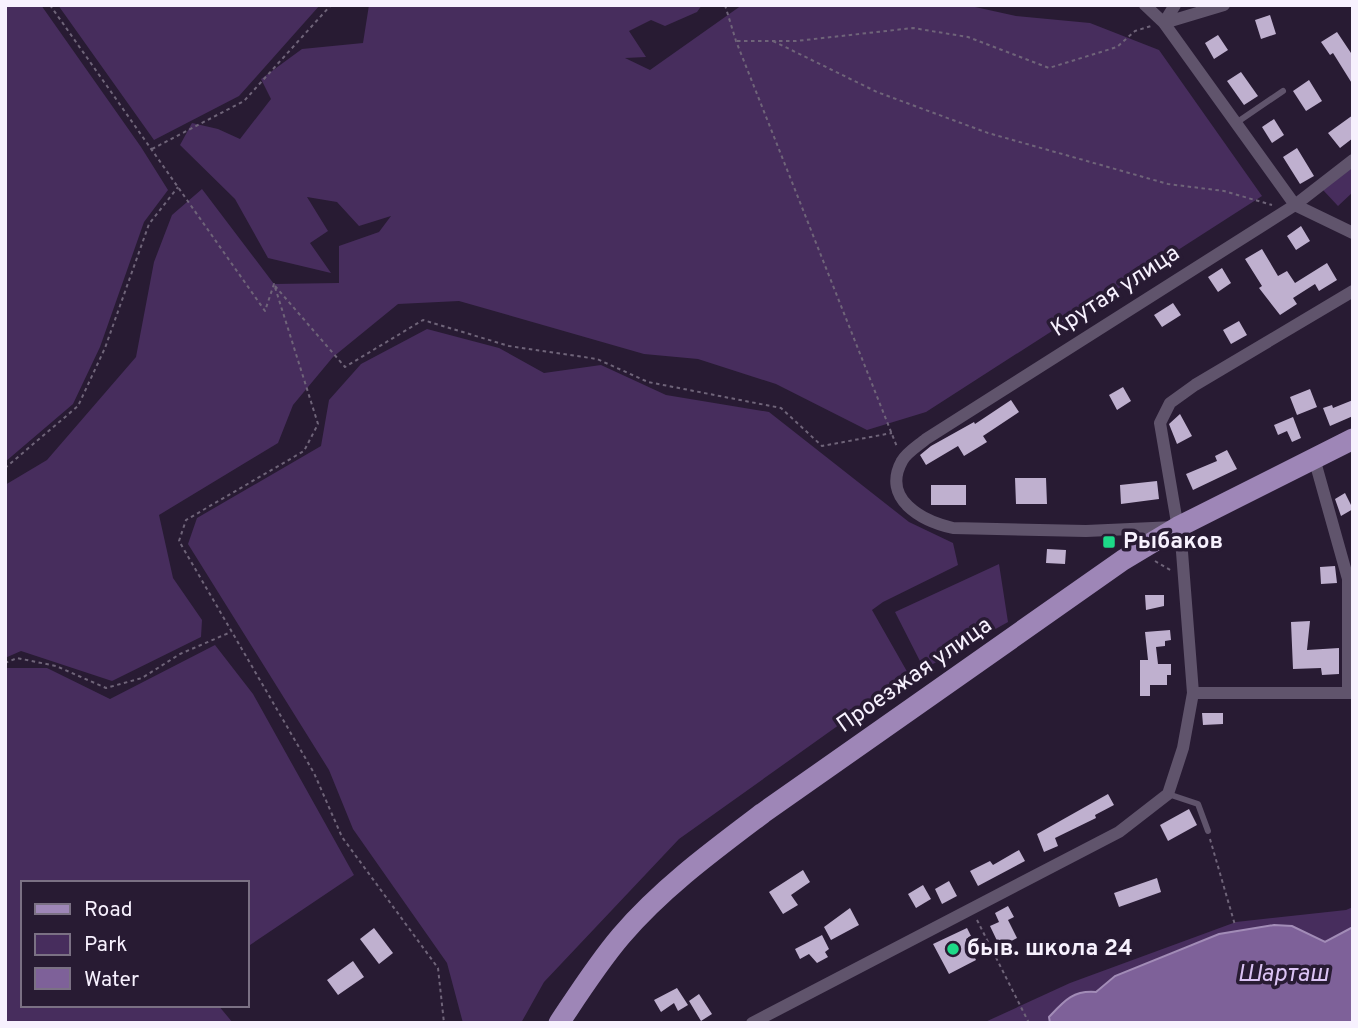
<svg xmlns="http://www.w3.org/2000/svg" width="1358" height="1028" viewBox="0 0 1358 1028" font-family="Overpass,sans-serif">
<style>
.green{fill:#472d5d}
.water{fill:#7e6199;stroke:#a28cb7;stroke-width:2}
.building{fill:#bfb0cf}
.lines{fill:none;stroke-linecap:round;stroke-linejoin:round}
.path{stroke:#6f6479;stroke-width:2;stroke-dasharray:3.5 3.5;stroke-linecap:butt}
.service{stroke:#60546c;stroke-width:6}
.minor{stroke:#60546c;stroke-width:12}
.primary{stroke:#9e86b7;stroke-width:21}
.poi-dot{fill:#1dd988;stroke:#281b33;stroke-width:2.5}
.labels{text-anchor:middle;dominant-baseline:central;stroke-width:7;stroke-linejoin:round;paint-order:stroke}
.street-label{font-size:23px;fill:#f7f1fe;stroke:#281b33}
.poi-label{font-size:23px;font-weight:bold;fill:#f7f1fe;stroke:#281b33;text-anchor:start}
.water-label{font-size:24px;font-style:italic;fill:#dbc3f4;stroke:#281b33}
</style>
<rect width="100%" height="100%" fill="#281b33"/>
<path class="green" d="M5 5H41L141 147 168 190 144 222 100 347 73 404 5 462Z
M58 5H320L239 96 154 140Z
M369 5H702L697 12 665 26 651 20 629 31 646 57 625 58 650 70 742 5H966L1016 16 1090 23 1159 50 1262 196 926 412 867 430 776 384 698 359 644 354 459 301 398 304 333 357 293 405 278 443 159 515 173 578 202 620 201 637 112 681 21 651 5 658V485L47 460 136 357 154 262 172 215 202 189 274 284 339 283V246L379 232 391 216 359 226 337 202 307 197 328 231 310 243 331 273 268 258 235 199 180 145 192 123 218 129 240 139 271 99 261 79 302 49 363 43Z
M1350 165 1353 168V192L1338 206 1323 190Z
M427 329 499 348 544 373 601 365 666 395 769 412 909 522 953 543 958 565 883 602 872 610 909 675 679 839 544 982 521 1023H463L447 963 353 829 329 770 188 544 197 518 321 446 329 400 361 364Z
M999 564 1008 622 924 669 895 612Z
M215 645 253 694 354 875 247 947V883H23V1005H218L233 1023H5V668H47L110 699Z
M1353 907V927L1325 942 1292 926 1274 925 1192 944 1115 976 1096 992C1073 990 1064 1001 1050 1017V1023H983L1070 983 1236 922 1346 910Z"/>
<path class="water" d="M1274 925 1292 926 1325 942 1353 927V1023H1050L1049 1017C1064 1001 1073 990 1096 992L1115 976 1219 934Z"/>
<path class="building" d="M1270 15 1276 34 1261 39 1255 20Z
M1337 32 1353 56V85L1333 53 1330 55 1321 42Z
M1218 35 1228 50 1214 59 1205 43Z
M1241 72 1258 96 1244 105 1227 81Z
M1309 80 1322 101 1306 111 1293 91Z
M1353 115V138L1340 148 1328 133Z
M1274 119 1284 135 1272 143 1262 127Z
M1297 148 1314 176 1300 184 1283 157Z
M1301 226 1310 241 1296 250 1287 236Z
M1262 249 1278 276 1287 271 1295 283 1327 263 1337 280 1319 291 1315 284 1293 298 1297 304 1280 315 1259 288 1262 286 1245 259Z
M1222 268 1231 283 1218 292 1208 277Z
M1173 303 1181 315 1162 327 1154 315Z
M1239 321 1247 335 1231 344 1223 330Z
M1123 387 1131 401 1117 410 1109 395Z
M1310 389 1317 407 1297 415 1290 397Z
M1011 400 1019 412 983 436 987 442 964 456 958 446 926 465 920 455 931 446 974 422 975 424Z
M1353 400V416L1330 426 1323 408 1332 405 1333 408Z
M1180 414 1192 436 1177 444 1169 424Z
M1293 417 1301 438 1292 442 1287 431 1278 435 1274 425Z
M1227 450 1237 469 1193 490 1186 474 1217 461 1215 456Z
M1015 478H1046L1047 504H1016Z
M1157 481 1159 499 1121 504 1120 485Z
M931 485H966V505H931Z
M1345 493 1353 509 1341 516 1335 499Z
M1047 549 1066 550 1065 564 1046 563Z
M1335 566 1337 583 1321 584 1320 567Z
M1145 595H1164V606L1146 610Z
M1310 621 1307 650 1339 648V674L1322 675 1321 668 1293 669 1291 622Z
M1170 630 1171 640 1165 641V646L1156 647 1158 664H1171V675H1167V685H1150V696H1140V660H1148L1145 632Z
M1202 713H1223V724L1203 725Z
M1108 794 1114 805 1095 815 1096 818 1055 838 1058 846 1044 852 1037 834Z
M1189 809 1197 825 1168 841 1160 825Z
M1019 850 1025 861 978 886 970 871 990 861 993 865Z
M803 870 810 882 791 895 798 905 783 914 769 892Z
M1157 878 1161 892 1119 907 1114 893Z
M949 881 957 896 942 904 935 889Z
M923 885 931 899 916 908 908 894Z
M1008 906 1014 917 1008 920 1017 938 1000 947 990 926 999 922 995 913Z
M850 908 859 925 831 940 824 927Z
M374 928 393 953 379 964 360 939Z
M967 928 971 936 966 939 976 960 949 974 933 944Z
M822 935 829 949 825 952 828 957 817 963 809 954 800 959 795 949Z
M353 961 364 977 338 995 327 980Z
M677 988 688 1005 678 1011 674 1003 661 1012 654 1000Z
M699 994 712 1014 701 1021 689 1001Z"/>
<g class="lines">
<path class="path" d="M50 5 265 311 274 284 318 424 304 451 186 520 179 541 314 773 342 837 438 968 444 1023
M725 5 736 41 897 447
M737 41H796L913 28 968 37 1049 68 1117 47 1135 31 1151 26
M773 41 877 92 988 133 1168 184 1224 191 1272 205
M152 149 244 101 331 5
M275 286 345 367 423 320 509 346 597 359 648 382 781 408 822 446 892 433
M5 468 78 406 105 348 149 224 178 187
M1155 561 1172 571
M5 663 17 658 56 666 106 688 142 678 180 654 231 632
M1210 839 1235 925
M977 920 1029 1023"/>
<path class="service" d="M1236 123 1283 91
M1168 794 1198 804 1208 831"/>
<path class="minor" d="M1145 5 1164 23 1295 205 1353 233
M1164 23 1224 5
M1164 23 1175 5
M1314 458 1348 579V693
M1175 527 1086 531 953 528C922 521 881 499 902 461 906 453 919 445 926 439L1295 205 1353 160
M1193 693H1353
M752 1023 1119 832 1168 794 1183 748 1193 693 1182 552 1160 423 1170 403 1195 385 1353 291"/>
<path class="primary" d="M559 1023C579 993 598 963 621 936 662 888 714 850 763 813L1123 560 1178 527 1353 439"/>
</g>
<g class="poi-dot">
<rect x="1102" y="535" width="14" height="14" rx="3.5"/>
<circle cx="953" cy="949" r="7"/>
</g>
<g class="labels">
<g class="street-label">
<text transform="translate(1116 292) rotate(-33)">Крутая улица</text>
<text transform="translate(915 676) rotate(-35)">Проезжая улица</text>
</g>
<g class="poi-label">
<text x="1123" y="542">Рыбаков</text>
<text x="967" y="949">быв. школа 24</text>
</g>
<g class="water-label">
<text x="1283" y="975">Шарташ</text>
</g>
</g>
<rect width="1358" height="1028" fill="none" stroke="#f7f1fe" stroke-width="14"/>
<rect x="21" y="881" width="228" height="126" fill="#281b33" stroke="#7b7184" stroke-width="2"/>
<rect x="35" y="904" width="35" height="10" fill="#9e86b7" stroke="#7b7184" stroke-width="2"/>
<text x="84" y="916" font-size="21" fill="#f7f1fe">Road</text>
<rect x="35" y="934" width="35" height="21" fill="#472d5d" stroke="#7b7184" stroke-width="2"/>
<text x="84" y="951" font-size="21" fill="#f7f1fe">Park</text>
<rect x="35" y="968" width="35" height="21" fill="#7e6199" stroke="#7b7184" stroke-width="2"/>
<text x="84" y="986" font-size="21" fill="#f7f1fe">Water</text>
</svg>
